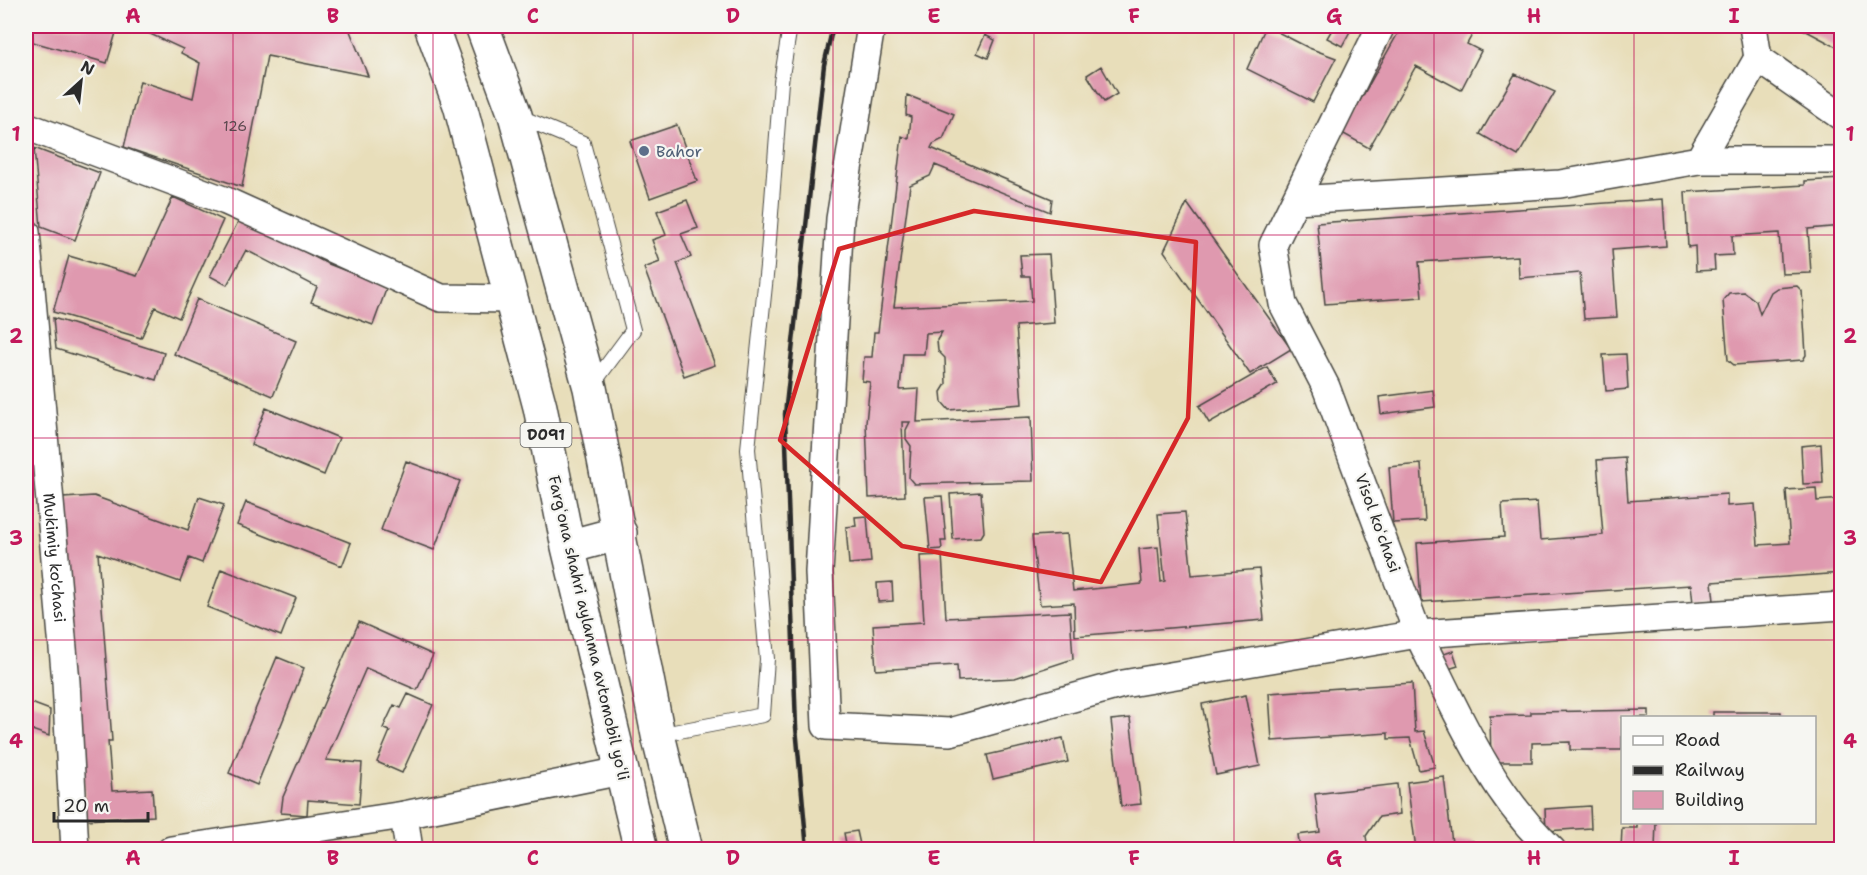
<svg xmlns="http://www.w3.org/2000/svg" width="1867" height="875" viewBox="0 0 1867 875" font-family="'Shantell Sans',sans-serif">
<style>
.building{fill:#df99af}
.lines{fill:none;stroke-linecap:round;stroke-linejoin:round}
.lane-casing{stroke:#474640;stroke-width:16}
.street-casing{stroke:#474640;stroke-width:30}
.highway-casing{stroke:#474640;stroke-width:36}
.lane{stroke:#fff;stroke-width:14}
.street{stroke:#fff;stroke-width:27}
.highway{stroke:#fff;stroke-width:33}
.rail{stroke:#2b2b2b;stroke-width:4.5}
.marked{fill:none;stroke:#d62828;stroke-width:4.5;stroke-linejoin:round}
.grid{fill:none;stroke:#c2185b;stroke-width:1.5;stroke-opacity:0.55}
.service-dot{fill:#5c6f8a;stroke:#f6f6f2;stroke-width:2}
.labels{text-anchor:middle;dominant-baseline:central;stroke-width:4.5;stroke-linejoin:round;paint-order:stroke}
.number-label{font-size:14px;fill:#58464c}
.shield{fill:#f6f6f2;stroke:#686867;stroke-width:1.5}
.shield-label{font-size:15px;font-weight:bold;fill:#2b2b2b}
.service-label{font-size:16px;fill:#4e5e75;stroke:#f6f6f2;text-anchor:start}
.street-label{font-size:16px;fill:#2b2b2b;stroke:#f6f6f2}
.neatline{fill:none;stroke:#c2185b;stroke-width:2}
.grid-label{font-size:20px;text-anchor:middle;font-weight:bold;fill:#c2185b}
</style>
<rect width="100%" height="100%" fill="#f6f6f2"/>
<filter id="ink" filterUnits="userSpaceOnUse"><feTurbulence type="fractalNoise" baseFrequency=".0167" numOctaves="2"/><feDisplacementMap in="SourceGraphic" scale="12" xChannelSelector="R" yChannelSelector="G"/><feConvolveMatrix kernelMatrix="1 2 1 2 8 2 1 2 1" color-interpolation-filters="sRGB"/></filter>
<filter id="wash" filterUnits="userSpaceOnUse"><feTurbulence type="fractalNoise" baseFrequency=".008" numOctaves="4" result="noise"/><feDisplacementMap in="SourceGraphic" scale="24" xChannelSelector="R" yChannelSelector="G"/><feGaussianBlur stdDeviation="1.35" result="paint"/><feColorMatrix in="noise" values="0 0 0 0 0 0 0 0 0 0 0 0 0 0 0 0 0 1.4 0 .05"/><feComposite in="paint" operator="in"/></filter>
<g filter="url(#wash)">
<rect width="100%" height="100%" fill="#e8deba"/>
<g id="blocks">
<path class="building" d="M32 26 89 27 118 26 107 63 33 42Z
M133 26H348L368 76 267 56 242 187 124 147 140 81 193 98 200 63 181 53 183 49Z
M1266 26 1309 48 1336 58 1313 102 1247 69Z
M1334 26H1353L1342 46 1327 38Z
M1402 26H1477L1467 44 1481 51 1461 90 1416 66 1369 148 1342 133Z
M1797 26H1834L1842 30V50Z
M985 35 995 40 988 58 977 53Z
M1101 66 1117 94 1104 102 1087 75Z
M1515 74 1555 92 1518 156 1480 134Z
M907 95 954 114 943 139 933 144 931 148 1052 199 1050 212 935 165 930 176 910 185 894 307 1032 301 1030 276H1022L1020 255 1049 254 1054 323 1016 326 1022 404 949 410 942 402 941 392 946 384 945 358 938 351 937 340 942 332 926 333 924 354H903L900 390 919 389 917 422 1031 417 1033 481 914 484 909 478 911 446 906 439V430L910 422H902L905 496 869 498 866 423 870 382 862 381 864 357H872L874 332H878L902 136 909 139 911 117 906 115Z
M677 125 697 181 650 198 630 141Z
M34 148 100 173 75 240 41 227Z
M1842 179V226L1808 229 1811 273 1782 274 1779 233 1732 236 1733 255 1714 256 1715 270 1696 271 1695 246 1688 247 1685 192 1805 185V181Z
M173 197 223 220 179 318 155 307 141 338 53 312 69 256 137 276Z
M1663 199 1666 246 1612 250 1617 317 1584 319 1580 273 1519 278 1518 256 1419 262 1422 297 1325 304 1317 223Z
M687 200 698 228 681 234 691 257 677 263 715 365 684 376 644 268 660 262 652 240 666 235 657 211Z
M1187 203 1291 349 1250 374 1164 251Z
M240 218 326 263 387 287 373 325 311 302 317 287 246 250 227 285 210 276Z
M1797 286 1802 291 1806 355 1803 360 1734 365 1728 360 1723 300 1729 293 1744 292 1756 301 1760 314 1771 292 1777 288Z
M197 299 296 341 273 396 174 354Z
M53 318 164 353 156 380 56 349Z
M1626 354 1628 389 1606 391 1603 355Z
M1267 367 1277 384 1209 423 1199 406Z
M1433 390 1435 407 1381 414 1379 397Z
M266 408 339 438 324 475 251 445Z
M1821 444 1823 483 1803 484 1801 446Z
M1625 458 1628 501 1727 494V506L1755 504 1758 545 1790 543 1786 490 1816 488 1817 501 1842 499V573L1712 582 1714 601 1693 603 1691 585 1421 602 1417 543 1504 537 1502 504 1537 502 1540 540 1603 535 1597 460Z
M406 461 460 481 434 550 381 530Z
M1421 464 1425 521 1393 523 1389 467Z
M981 492 984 532 981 537 953 539 950 494Z
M94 496 188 530 199 497 224 505 202 563 189 558 180 582 98 553 112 741H108L112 791 152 789 154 816 86 820 63 498Z
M942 496 946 541H941L942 549 930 550 925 497Z
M246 502 351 543 342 566 237 525Z
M1185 512 1192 575 1259 569 1264 620 1075 636 1074 603 1040 605 1032 536 1067 534 1073 591 1142 584 1139 549 1158 547 1161 582 1165 581 1158 514Z
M867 516 871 562 849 564 846 527 856 526 855 517Z
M942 555 946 618 1070 612 1073 659 1015 678 958 681 957 665 876 670 873 625 924 622 920 556Z
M221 569 296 598 281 636 207 607Z
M892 582 893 601 878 602 877 583Z
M359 622 433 655 417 690 366 668 326 760 362 763 359 804 308 800 307 815 281 813 283 797Z
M1453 651 1458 666 1442 671 1438 656Z
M277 657 304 668 257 785 229 773Z
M1412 683 1415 732 1424 731 1435 767 1419 770 1410 738 1388 739V733L1272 741 1269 693Z
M408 694 433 705 402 773 377 762 390 731 383 728 394 705 401 708Z
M1246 695 1260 766 1216 775 1202 704Z
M26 701 50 710 49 736 26 728Z
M1649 710V717L1622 718V750H1570V742L1532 743V762H1491L1490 716 1531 715V712Z
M1713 712H1781V717H1713Z
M1130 718 1141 804 1121 806 1111 720Z
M1063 738 1068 762 993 779 987 755Z
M1444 777 1452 843 1473 841 1474 849H1416L1407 782Z
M1397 784 1400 814 1379 817 1366 836 1368 849H1300L1298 835 1320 832 1315 794Z
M1590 806 1591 828 1546 831 1545 809Z
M1637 822H1656L1655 849H1621L1622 828H1637Z
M857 831 861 849H847L844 833Z"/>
</g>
</g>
<g filter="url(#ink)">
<use href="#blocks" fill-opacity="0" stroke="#474640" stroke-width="1.5"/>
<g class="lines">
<defs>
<path id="lane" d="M518 116 583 143 633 330 593 384
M658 735 763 715 767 659 748 449 767 266 781 82 790 26"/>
<g id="street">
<path d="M871 26 840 219 819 572 826 726 950 732 1123 684 1418 634C1456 710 1489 791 1552 850"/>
<path d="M1381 26 1273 245 1283 304 1326 387 1418 634 1842 606"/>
<path d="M1753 26 1758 58 1842 117"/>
<path d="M26 126 226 201 441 298 511 299"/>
<path d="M1699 160H1842"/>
<path d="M1296 200 1560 184 1699 160 1758 58"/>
<path id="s1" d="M26 232 66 682 75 850"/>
<path d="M404 815 409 850"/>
<path d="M171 850 404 815 621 771"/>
</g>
<path id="highway" d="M431 26 460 105 540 407 568 547 641 850
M482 26 515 115 590 388 658 735 686 850
M568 547 620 533"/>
</defs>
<use href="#lane" class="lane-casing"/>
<use href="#street" class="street-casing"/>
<use href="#highway" class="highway-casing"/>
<use href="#lane" class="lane"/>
<use href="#street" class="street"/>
<use href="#highway" class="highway"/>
<path class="rail" d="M807 850 796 727 785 414 824 65 833 26"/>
</g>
</g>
<path class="marked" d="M974 211 1196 242 1188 418 1101 582 902 546 780 440 839 249Z"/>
<path class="grid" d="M233 26V850M433 26V850M633 26V850M833 26V850M1034 26V850M1234 26V850M1434 26V850M1634 26V718M26 235H1842M26 438H1842M26 640H1842M1634 822V850"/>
<circle class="service-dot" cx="644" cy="151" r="6"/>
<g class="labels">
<g class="number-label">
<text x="235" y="126">126</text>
</g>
<rect class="shield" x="520.5" y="423" width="51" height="24" rx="4.5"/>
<g class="shield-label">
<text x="546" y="435">D091</text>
</g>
<g class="service-label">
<text x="656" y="151">Bahor</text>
</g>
<g class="street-label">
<text transform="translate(1378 523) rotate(70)">Visol koʻchasi</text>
<text stroke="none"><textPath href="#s1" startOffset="327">Mukimiy ko'chasi</textPath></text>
<text transform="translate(589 628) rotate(77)">Fargʻona shahri aylanma avtomobil yoʻli</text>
</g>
</g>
<rect width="1867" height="875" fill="none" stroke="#f6f6f2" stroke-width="66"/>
<rect x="1621" y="716" width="195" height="108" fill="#f6f6f2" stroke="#a5a5a2" stroke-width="1.5"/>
<rect x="1633" y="736" width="30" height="9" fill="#ffffff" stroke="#a5a5a2" stroke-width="1.5"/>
<text x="1675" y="746" font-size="18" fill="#2b2b2b">Road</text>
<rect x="1633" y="766" width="30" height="9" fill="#2b2b2b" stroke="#a5a5a2" stroke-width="1.5"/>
<text x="1675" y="776" font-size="18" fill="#2b2b2b">Railway</text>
<rect x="1633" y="791" width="30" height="18" fill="#df99af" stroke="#a5a5a2" stroke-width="1.5"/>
<text x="1675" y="806" font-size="18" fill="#2b2b2b">Building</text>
<g transform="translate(81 81) rotate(27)" stroke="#f6f6f2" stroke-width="4.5" paint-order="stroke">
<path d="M0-4.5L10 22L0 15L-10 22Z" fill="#2b2b2b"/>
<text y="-9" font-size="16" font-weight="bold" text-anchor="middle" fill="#2b2b2b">N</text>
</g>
<path d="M54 812v9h94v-9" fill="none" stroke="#2b2b2b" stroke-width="3"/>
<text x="63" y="812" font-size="18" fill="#2b2b2b" stroke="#f6f6f2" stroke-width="4.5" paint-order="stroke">20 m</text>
<rect x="33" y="33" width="1801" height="809" class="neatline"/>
<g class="grid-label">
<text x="133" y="23">A</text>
<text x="333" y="23">B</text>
<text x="533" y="23">C</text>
<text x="733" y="23">D</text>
<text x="934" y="23">E</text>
<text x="1134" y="23">F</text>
<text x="1334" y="23">G</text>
<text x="1534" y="23">H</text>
<text x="1734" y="23">I</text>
<text x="16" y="141">1</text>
<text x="1850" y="141">1</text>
<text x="16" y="343">2</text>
<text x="1850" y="343">2</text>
<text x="16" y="545">3</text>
<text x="1850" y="545">3</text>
<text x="16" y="748">4</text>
<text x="1850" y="748">4</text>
<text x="133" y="865">A</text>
<text x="333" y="865">B</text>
<text x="533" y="865">C</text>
<text x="733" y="865">D</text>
<text x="934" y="865">E</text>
<text x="1134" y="865">F</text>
<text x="1334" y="865">G</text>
<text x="1534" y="865">H</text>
<text x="1734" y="865">I</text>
</g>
</svg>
